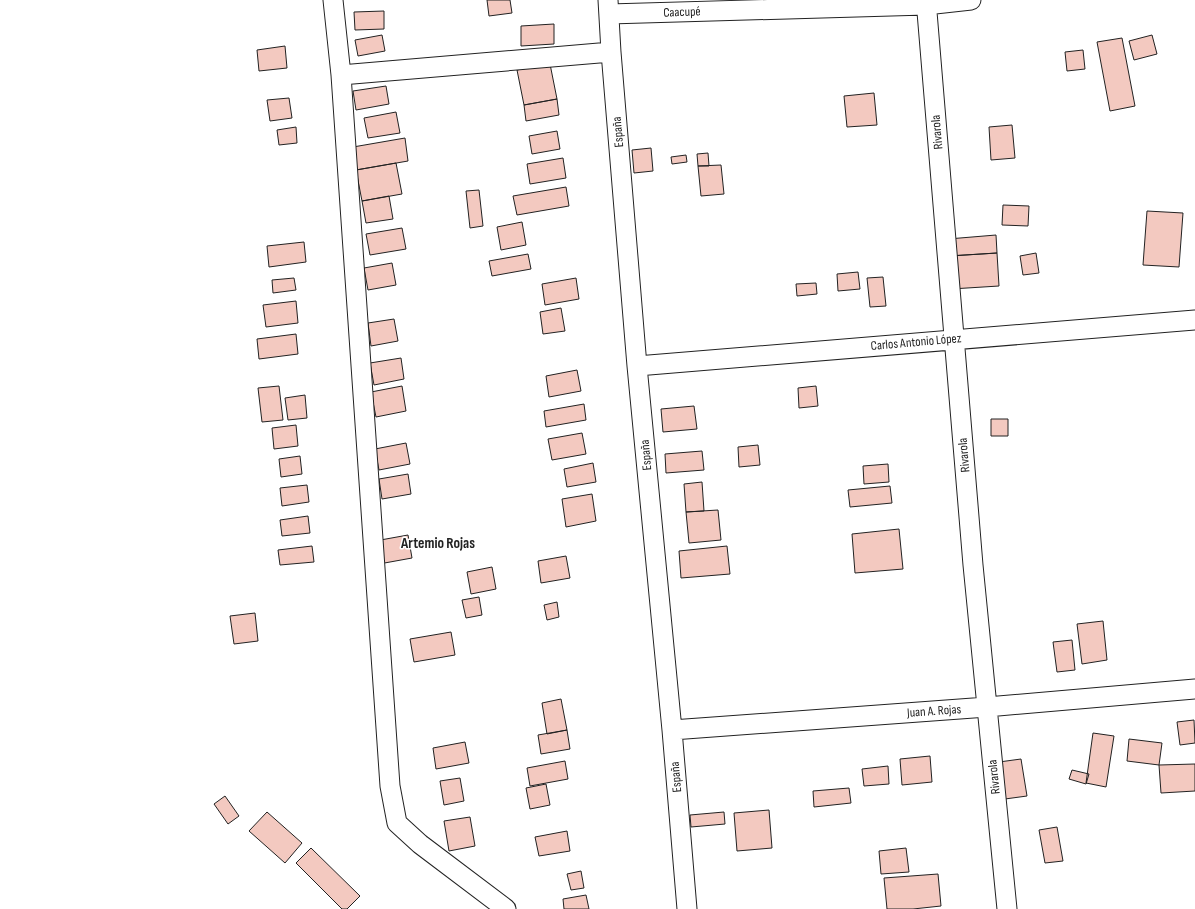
<svg xmlns="http://www.w3.org/2000/svg" width="1195" height="909" viewBox="0 0 1195 909" font-family="'Sofia Sans Condensed',sans-serif">
<style>
.building{fill:#f3c9c0;stroke:#222}
.lines{fill:none;stroke-linecap:round;stroke-linejoin:round}
.minor-casing{stroke:#222;stroke-width:21}
.minor{stroke:#fff;stroke-width:19}
.labels{text-anchor:middle;dominant-baseline:central;stroke-width:3;stroke-linejoin:round;paint-order:stroke}
.street-label{font-size:13px;fill:#222;stroke:#fff}
.quarter-label{font-size:15px;font-weight:bold;fill:#222;stroke:#fff}
</style>
<rect width="100%" height="100%" fill="#fff"/>
<path class="building" d="M487 0H510L512 13 489 16Z
M384 11V29L355 30 354 12Z
M554 24V44L521 46V26Z
M382 35 385 51 358 56 355 40Z
M1152 35 1157 54 1134 60 1129 41Z
M1122 38 1135 106 1110 111 1097 42Z
M285 46 287 68 259 71 257 50Z
M1083 50 1085 69 1067 71 1065 52Z
M550 64 557 99 524 105 517 70Z
M386 86 389 104 356 110 353 91Z
M874 93 877 125 847 127 844 96Z
M289 98 292 118 270 121 267 100Z
M557 99 559 115 526 121 524 105Z
M396 112 400 133 368 138 364 118Z
M1012 125 1015 158 991 160 989 127Z
M296 127 297 143 279 145 277 130Z
M557 131 560 149 532 154 529 136Z
M405 138 408 161 356 170 353 147Z
M651 148 653 171 634 173 632 150Z
M708 153 709 166H698L697 154Z
M686 155 687 162 672 164 671 157Z
M563 158 566 178 530 184 527 164Z
M396 163 402 194 362 201 356 170Z
M721 165 724 194 701 196 698 166Z
M566 187 569 206 517 215 513 196Z
M479 190 483 226 470 228 466 191Z
M389 196 393 219 366 223 362 201Z
M1003 205 1029 206 1028 226 1002 225Z
M1147 211 1183 213 1179 267 1143 265Z
M522 222 526 245 501 250 497 227Z
M402 228 406 249 370 255 366 234Z
M996 235 997 253 949 256 948 239Z
M304 242 306 262 269 267 267 246Z
M997 253 999 286 951 289 949 256Z
M1036 253 1039 273 1023 275 1020 256Z
M528 254 531 269 492 276 489 261Z
M392 263 396 285 368 290 364 268Z
M858 272 860 289 838 291 837 274Z
M883 277 886 306 870 307 867 278Z
M294 278 296 290 273 293 272 280Z
M576 278 579 299 545 305 542 284Z
M816 283 817 294 797 296 796 284Z
M296 301 298 323 266 327 263 305Z
M561 308 565 331 543 334 540 312Z
M394 319 398 341 371 346 368 323Z
M296 334 298 354 259 359 257 339Z
M401 358 404 379 374 385 370 363Z
M577 370 581 391 549 397 546 376Z
M279 386 283 420 262 422 258 388Z
M402 386 406 411 376 417 371 392Z
M816 386 818 406 799 408 798 388Z
M305 395 307 418 288 420 285 398Z
M584 404 586 420 546 427 544 411Z
M694 406 697 429 663 432 661 409Z
M991 419H1008V436H991Z
M296 425 298 446 274 449 272 428Z
M582 433 586 454 552 460 548 439Z
M406 443 410 464 379 470 375 449Z
M758 445 760 465 739 467 738 447Z
M702 451 704 470 666 473 665 454Z
M300 456 302 474 281 477 279 459Z
M593 463 596 482 567 487 564 469Z
M888 464 889 482 864 484 863 466Z
M408 474 411 494 382 499 379 479Z
M702 482 704 511 686 512 684 484Z
M307 485 309 502 282 506 280 488Z
M890 486 892 503 850 507 848 490Z
M592 494 596 521 566 527 562 499Z
M718 510 721 540 689 543 686 512Z
M308 516 310 533 282 536 280 520Z
M899 529 903 569 855 573 852 534Z
M408 535 412 558 379 564 375 541Z
M312 546 314 562 280 565 278 550Z
M727 546 730 574 681 578 679 551Z
M566 556 570 578 541 583 538 561Z
M492 567 496 589 471 594 467 572Z
M479 597 482 615 466 618 462 600Z
M557 602 559 617 547 620 544 605Z
M255 613 258 641 234 644 230 616Z
M1103 621 1107 660 1082 664 1077 624Z
M451 632 455 655 414 662 410 639Z
M1072 640 1075 670 1057 672 1053 642Z
M561 699 567 730 547 734 542 703Z
M1194 720 1195 743 1180 745 1177 722Z
M567 730 570 749 541 754 538 735Z
M1093 733 1114 736 1106 787 1086 783Z
M1129 739 1162 743 1159 765 1127 761Z
M465 742 469 763 436 769 433 748Z
M930 756 932 782 902 785 900 759Z
M1021 759 1027 796 1005 799 999 762Z
M565 761 568 779 530 786 527 768Z
M1195 764V791L1161 793 1159 765Z
M888 766 889 784 864 786 862 769Z
M1072 770 1089 774 1086 784 1069 779Z
M460 778 464 801 444 805 440 781Z
M546 784 550 805 530 809 526 788Z
M849 788 851 803 814 807 813 791Z
M225 796 239 816 228 824 214 804Z
M769 810 772 848 737 851 734 813Z
M267 812 302 843 285 863 249 831Z
M724 812 725 824 691 827 690 815Z
M470 817 475 846 449 851 444 821Z
M1057 827 1063 861 1045 863 1039 830Z
M567 831 570 851 539 856 535 837Z
M311 848 360 896 347 909H342L296 863Z
M906 848 909 872 881 874 879 851Z
M581 871 584 888 571 890 567 874Z
M938 874 941 906 913 909H887L884 878Z
M586 895 589 909H564L563 899Z"/>
<g class="lines">
<defs>
<path id="minor" d="M333 0 341 75 390 786 397 823 420 844 506 909
M608 0 611 52 637 366 672 730 687 909
M926 0 973 565 1007 909
M609 14 926 5 971 0
M341 75 611 52
M637 366 1195 320
M672 730 987 707 1195 689"/>
</defs>
<use href="#minor" class="minor-casing"/>
<use href="#minor" class="minor"/>
</g>
<g class="labels">
<g class="street-label">
<text transform="translate(682 12) rotate(-2)">Caacupé</text>
<text transform="translate(618 132) rotate(-95)">España</text>
<text transform="translate(937 132) rotate(-95)">Rivarola</text>
<text transform="translate(916 342) rotate(-5)">Carlos Antonio López</text>
<text transform="translate(646 455) rotate(-95)">España</text>
<text transform="translate(964 455) rotate(-95)">Rivarola</text>
<text transform="translate(934 711) rotate(-4)">Juan A. Rojas</text>
<text transform="translate(676 777) rotate(-95)">España</text>
<text transform="translate(994 777) rotate(-96)">Rivarola</text>
</g>
<g class="quarter-label">
<text x="438" y="543">Artemio Rojas</text>
</g>
</g>
</svg>
